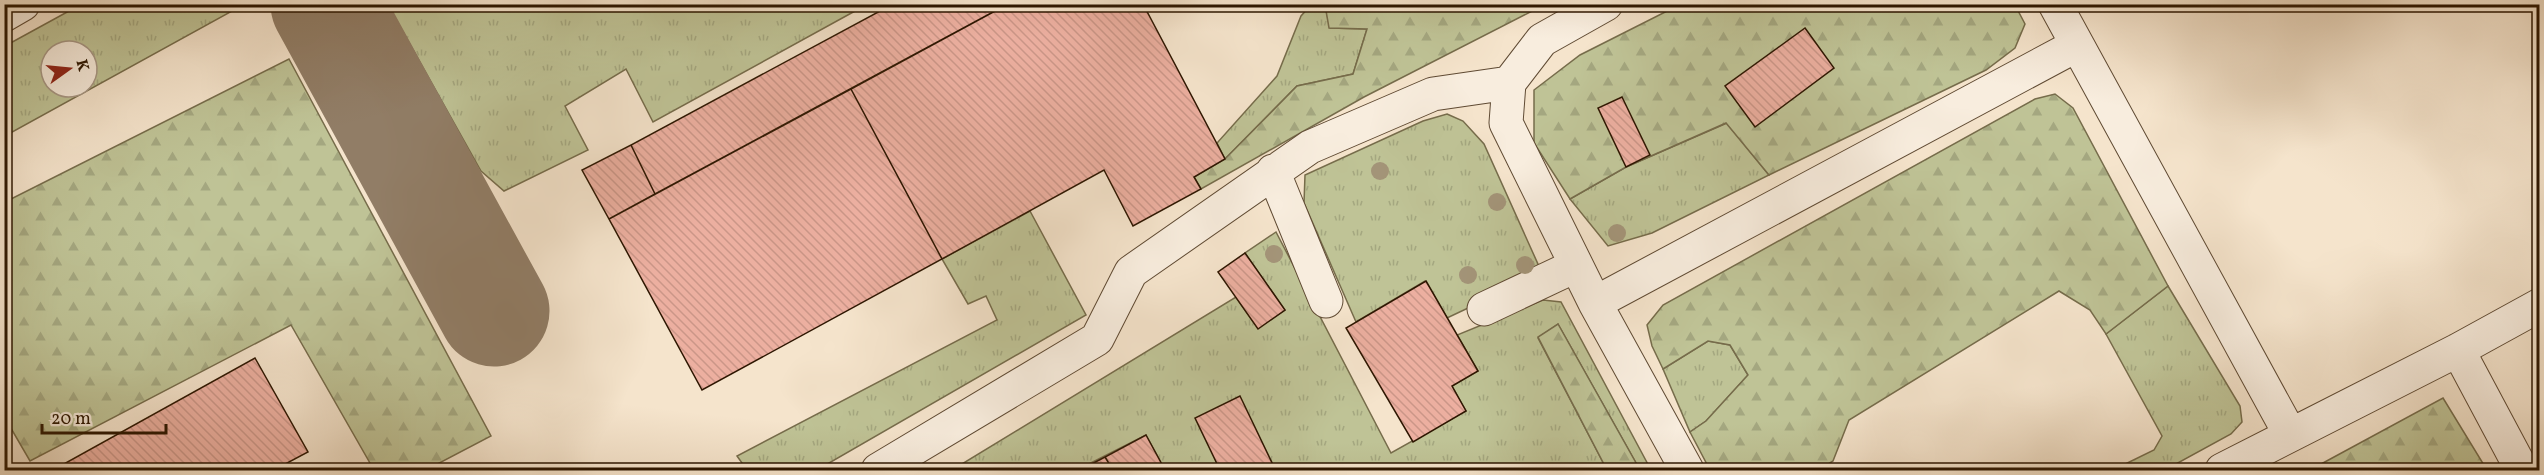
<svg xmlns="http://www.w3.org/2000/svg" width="2544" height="475" viewBox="0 0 2544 475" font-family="Vollkorn,serif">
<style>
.grass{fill:url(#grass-tufts);stroke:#766c4b;stroke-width:1.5;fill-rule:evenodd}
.forest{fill:url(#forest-firs);stroke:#766c4b;stroke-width:1.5}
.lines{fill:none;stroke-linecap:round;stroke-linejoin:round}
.taxiway{stroke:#917d66;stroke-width:111}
.building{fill:url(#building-back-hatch);stroke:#2d1600;stroke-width:1.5}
.minor-casing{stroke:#5f4a33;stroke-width:35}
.minor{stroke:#f8edde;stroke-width:33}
.tree{fill:#a39478}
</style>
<defs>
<pattern id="grass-tufts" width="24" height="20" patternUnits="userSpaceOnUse" patternTransform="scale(1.5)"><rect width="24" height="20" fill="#bfc396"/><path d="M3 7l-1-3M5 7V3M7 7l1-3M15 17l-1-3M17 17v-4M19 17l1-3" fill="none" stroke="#a4a780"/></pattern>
<pattern id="forest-firs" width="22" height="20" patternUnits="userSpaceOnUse" patternTransform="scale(1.5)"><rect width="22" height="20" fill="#bfc396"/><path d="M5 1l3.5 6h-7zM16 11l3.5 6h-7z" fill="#a4a780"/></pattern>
<pattern id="building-back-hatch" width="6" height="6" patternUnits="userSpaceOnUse" patternTransform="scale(1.5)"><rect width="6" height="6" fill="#ecafa0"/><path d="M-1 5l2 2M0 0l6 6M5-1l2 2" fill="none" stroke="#cb9688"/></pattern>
</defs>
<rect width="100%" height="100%" fill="#f5e4cc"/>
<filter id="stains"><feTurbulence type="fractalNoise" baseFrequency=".00333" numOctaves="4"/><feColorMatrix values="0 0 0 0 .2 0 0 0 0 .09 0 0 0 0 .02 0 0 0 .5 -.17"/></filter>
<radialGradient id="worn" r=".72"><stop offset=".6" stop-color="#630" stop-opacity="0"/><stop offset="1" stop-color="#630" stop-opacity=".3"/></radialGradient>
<path class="grass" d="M80 5V4L238 5 234 10 5 136V46ZM51 51H87V87H51Z
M388 5H866L653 122 626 69 565 106 588 150 504 191 481 171Z
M1311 5H1325L1330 28 1367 29 1353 74 1297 86 1225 159 1217 143 1277 76 1301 16Z
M1447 114 1463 121 1484 144 1542 273 1447 318 1425 281 1356 322 1304 203 1305 175 1423 121Z
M1727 123 1769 175 1652 233 1608 246 1570 199 1626 167Z
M1030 211 1086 315 817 470H747L737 456 997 320 986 296 968 304 942 259Z
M1276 232 1391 453 1466 411 1452 386 1478 371 1457 335 1543 300 1561 302 1651 470H1640L1558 324 1538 338 1607 470H1165L1146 435 1077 470H952L1236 297 1258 328 1285 310 1245 253Z
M2168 286 2240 406 2242 422 2231 434 2165 470H2113L2154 450 2162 436 2106 334Z
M1708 341 1730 345 1748 375 1706 421 1690 432 1663 369Z"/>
<path class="forest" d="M1325 5H1544L1364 97 1201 189 1194 177 1225 159 1297 86 1353 74 1367 29 1329 28Z
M1679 5H2015L2025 24 2015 48 1986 70 1769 175 1726 123 1626 167 1570 199 1534 143V90L1580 55Z
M289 59 491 436 426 470H374L291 325 30 461 5 418V202Z
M2055 94 2073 108 2168 286 2106 334 2090 310 2059 291 1849 420 1833 461 1819 470H1710L1690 432 1706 421 1748 375 1730 345 1708 341 1663 369 1652 346 1647 325 1663 305 2035 99Z
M1558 324 1640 470H1607L1538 337Z
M2443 398 2487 470H2310Z"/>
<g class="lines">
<path class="taxiway" d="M326 4 494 311"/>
</g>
<path class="building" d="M893 4H1008L655 194 631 145Z
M1008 4H1143L1225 159 1194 177 1201 189 1133 226 1104 170 942 259 851 89Z
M1805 28 1834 68 1755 127 1725 86Z
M851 89 942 259 702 390 609 219Z
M1622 97 1650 155 1626 167 1598 108Z
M631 145 655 194 609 219 582 170Z
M1245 253 1285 310 1258 329 1218 272Z
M1426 281 1478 371 1452 386 1466 411 1413 442 1346 328Z
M255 358 308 452 274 470H53Z
M1240 396 1275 469 1273 470H1220L1195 418Z
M1146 435 1165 470H1113L1105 457Z
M1105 457 1113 470H1080Z"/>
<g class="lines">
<defs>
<path id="minor" d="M2055 4 2290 434
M4 15 23 4
M1273 171 1326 301
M1595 303 1506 123 1509 83 1542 40 1606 4
M1484 309 1575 266
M2458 350 2522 470
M878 470 1097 339 1131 272 1310 147 1433 94 1509 83
M1687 470 1595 303 2077 45
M2222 470 2458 350 2540 305"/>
</defs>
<use href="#minor" class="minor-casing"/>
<use href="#minor" class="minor"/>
</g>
<g class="tree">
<circle cx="1380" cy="171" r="9"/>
<circle cx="1497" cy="202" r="9"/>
<circle cx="1617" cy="233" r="9"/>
<circle cx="1274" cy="254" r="9"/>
<circle cx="1525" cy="265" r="9"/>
<circle cx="1468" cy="275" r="9"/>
</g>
<rect width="2544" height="475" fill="none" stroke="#f5e4cc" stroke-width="24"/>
<rect x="6" y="6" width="2532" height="463" fill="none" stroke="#2d1600" stroke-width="3"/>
<rect x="12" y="12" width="2520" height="451" fill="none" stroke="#2d1600" stroke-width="1.5"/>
<g transform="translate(69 69) rotate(75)"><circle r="28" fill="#f8edde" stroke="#a79785" stroke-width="1.5"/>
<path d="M0-4.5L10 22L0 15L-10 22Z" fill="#8f2418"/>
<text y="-9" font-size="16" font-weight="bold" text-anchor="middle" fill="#2d1600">K</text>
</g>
<path d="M42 424v9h124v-9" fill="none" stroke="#2d1600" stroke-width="3"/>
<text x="51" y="424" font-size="18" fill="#2d1600" stroke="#f8edde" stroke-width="4.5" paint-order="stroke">20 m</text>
<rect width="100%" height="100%" filter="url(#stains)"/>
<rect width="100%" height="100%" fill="url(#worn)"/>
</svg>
